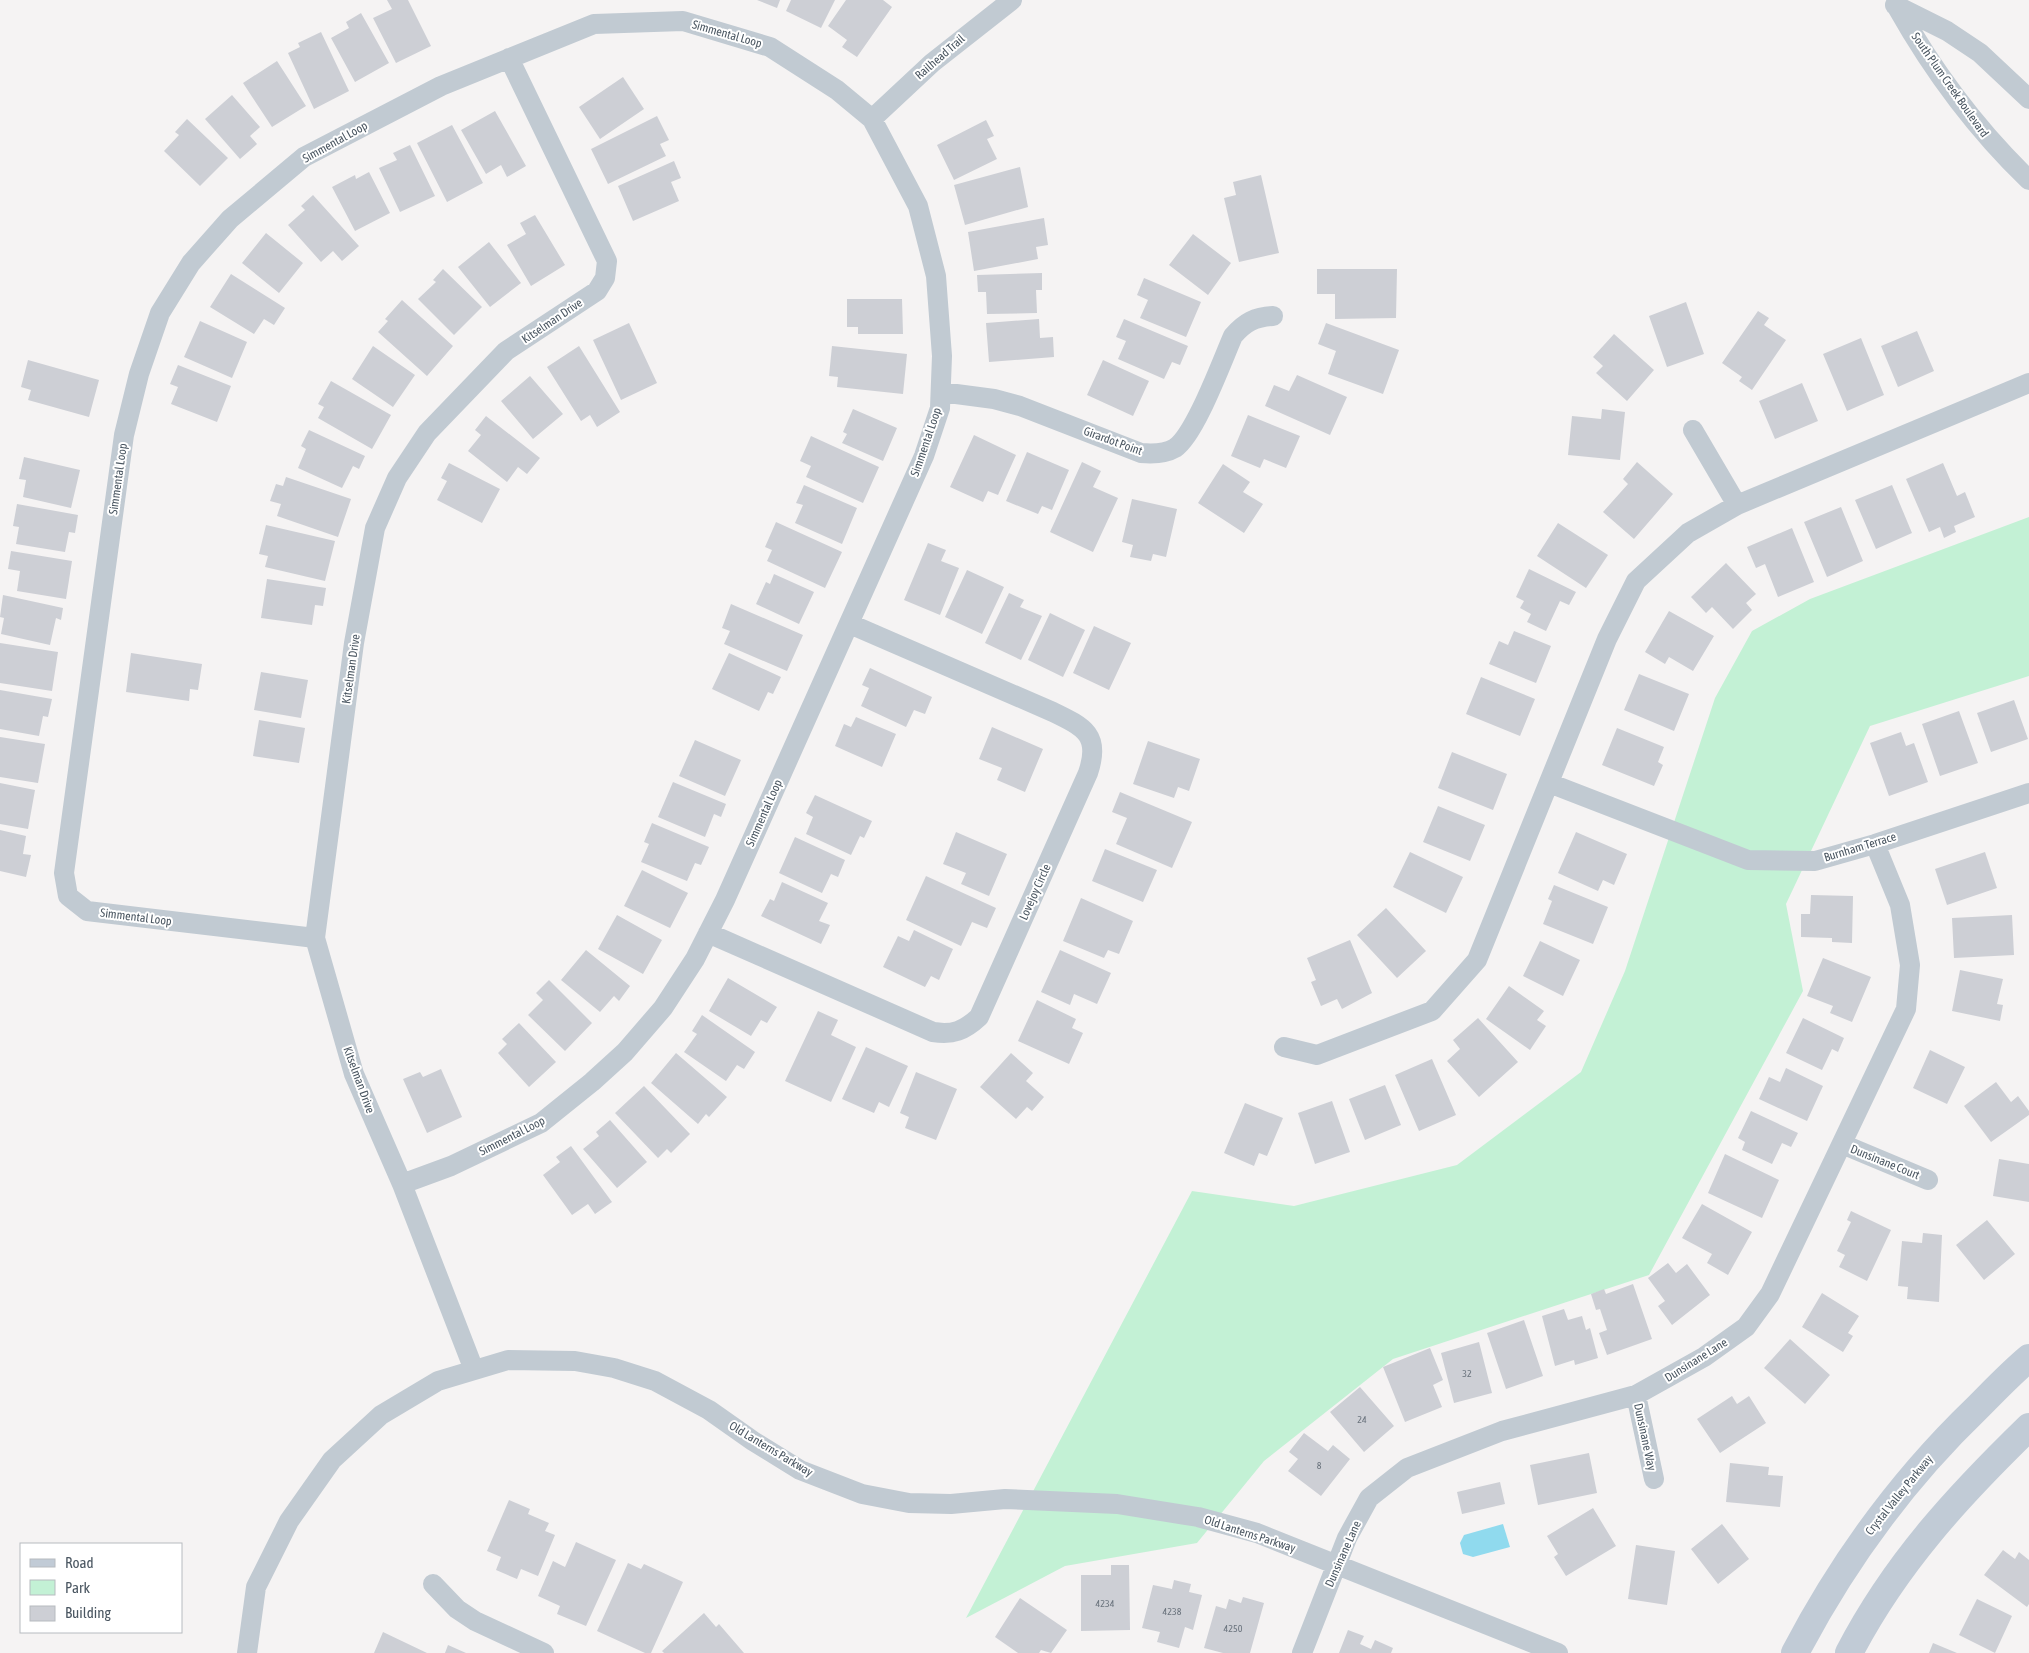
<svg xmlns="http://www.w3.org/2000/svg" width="2029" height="1653" viewBox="0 0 2029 1653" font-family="'Asap Condensed',sans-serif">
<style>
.green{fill:#c3f1d5}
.water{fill:#90daee}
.building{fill:#cdcfd5}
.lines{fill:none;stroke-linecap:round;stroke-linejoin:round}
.street{stroke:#c1cad2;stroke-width:20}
.secondary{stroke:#c1cbd6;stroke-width:28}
.labels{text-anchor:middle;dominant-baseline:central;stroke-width:4;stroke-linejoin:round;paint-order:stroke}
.number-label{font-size:10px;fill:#6b747e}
.street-label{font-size:12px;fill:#4a5661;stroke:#fff}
</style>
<rect width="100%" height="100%" fill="#f5f3f3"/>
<path class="green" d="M2029 517V676L1870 726 1786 904 1803 991 1649 1275 1393 1359 1264 1461 1197 1543 1065 1566 966 1618 1192 1191 1294 1206 1457 1165 1581 1072 1625 971 1715 698 1752 631 1810 599Z"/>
<path class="water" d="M1503 1524 1510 1547 1473 1557 1463 1554 1460 1543 1464 1535Z"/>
<path class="building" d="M387 0H408L431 46 396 63 373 18 392 9Z
M757 0H780L777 8Z
M791 0H835L821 28 786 11Z
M846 0H883L892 7 857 57 842 47 847 40 828 26Z
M361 13 389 63 355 82 331 38 349 28 346 22Z
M321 32 349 91 314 109 288 53 300 47 298 43Z
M277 61 306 106 272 127 243 83Z
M623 77 644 109 600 139 579 107Z
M232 95 260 127 250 136 257 144 240 159 205 119Z
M495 111 526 166 507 177 501 165 486 174 461 130Z
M657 116 669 140 660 144 666 156 608 184 591 149Z
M187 119 228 158 200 186 164 151 179 135 175 132Z
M986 120 994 136 987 139 997 159 954 180 937 145Z
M452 125 483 183 447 202 417 143Z
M410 145 435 196 400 212 379 168 397 160 393 153Z
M674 161 681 178 671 182 679 201 633 221 618 186Z
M1020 167 1028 207 965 225 954 185Z
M369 172 390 213 355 231 332 187 355 175 356 179Z
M1261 175 1279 253 1239 262 1224 198 1236 195 1233 182Z
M313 195 359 246 342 261 333 251 321 262 288 225 305 210 301 206Z
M535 215 565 265 531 286 507 245 526 234 520 223Z
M1044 218 1048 245 1036 247 1038 259 974 271 968 232Z
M266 233 303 263 279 293 242 263Z
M1193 234 1231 263 1208 295 1169 265Z
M489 242 521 283 490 307 458 267Z
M443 269 482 307 454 335 418 299 436 282 433 280Z
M1317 269H1397L1396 318 1335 319V294H1317Z
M1042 273V290H1036L1037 313 987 314 986 292H978L977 275Z
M231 274 285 308 274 325 264 319 254 334 210 307Z
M1144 278 1201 302 1186 337 1140 318 1148 300 1137 295Z
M847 299H902L903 334H858V327H847Z
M402 300 453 346 427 376 378 332 388 321 385 319Z
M1686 302 1704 354 1667 367 1649 316Z
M1758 311 1769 318 1764 325 1786 340 1752 390 1739 381 1742 377 1722 363Z
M1039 319 1040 338 1053 337 1054 357 989 362 986 323Z
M1124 319 1188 346 1180 365 1172 362 1164 379 1118 359 1126 341 1116 337Z
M200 321 247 342 232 378 184 357Z
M629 323 657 383 621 400 593 340Z
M1326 323 1399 350 1383 394 1328 374 1336 351 1318 344Z
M1917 331 1934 371 1898 387 1881 346Z
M1614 334 1654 370 1627 401 1596 373 1603 366 1593 357Z
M1861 338 1884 395 1847 411 1823 354Z
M373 346 415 375 393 407 352 379Z
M579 346 620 412 597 427 590 415 581 421 547 367Z
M832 346 907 354 903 394 837 387 838 377 829 376Z
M28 360 99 380 89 417 28 400 31 390 21 387Z
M1103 360 1149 381 1133 416 1087 395Z
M178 365 231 386 217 422 171 404 178 387 170 384Z
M1297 375 1347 397 1330 435 1265 406 1274 385 1289 391Z
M530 376 563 414 533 439 501 401Z
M331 381 391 415 372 449 318 418 324 407 318 404Z
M1802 383 1818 421 1775 439 1759 401Z
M853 409 897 428 883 461 842 443 847 434 843 432Z
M1602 409 1625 412 1620 460 1568 455 1572 416 1601 419Z
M1248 415 1300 436 1286 468 1264 459 1260 468 1231 456Z
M486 416 540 458 527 474 518 467 507 482 468 451 481 435 475 430Z
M309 430 365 456 359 469 353 466 342 488 298 468 306 449 301 446Z
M974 435 1016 455 998 495 988 491 983 502 950 487Z
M811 436 879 467 863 503 806 477 811 466 800 461Z
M1027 452 1069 470 1052 510 1042 506 1038 514 1006 501Z
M24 457 80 470 71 508 23 497 26 480 19 479Z
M1082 462 1101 471 1093 487 1118 498 1093 552 1050 532Z
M1637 462 1673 494 1634 539 1603 512 1628 484 1623 479Z
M449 463 500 489 482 523 437 500 447 481 441 478Z
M1943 463 1957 496 1965 492 1975 517 1954 526 1956 532 1944 538 1940 527 1929 532 1906 479Z
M1223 464 1250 482 1243 492 1263 504 1244 533 1198 503Z
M286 477 351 499 338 537 277 516 281 504 270 501 276 484 283 486Z
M804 485 857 508 842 544 795 523 803 505 796 503Z
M1892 485 1912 533 1876 549 1855 500Z
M1132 499 1177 509 1166 557 1153 554 1151 561 1130 557 1133 545 1122 542Z
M17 504 78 515 75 533 69 532 65 552 16 544 19 527 13 526Z
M1841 507 1863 561 1827 577 1804 522Z
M776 522 842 552 825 588 767 561 772 550 765 547Z
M1558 523 1608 555 1586 588 1537 556Z
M266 525 335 541 325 581 265 567 268 556 259 554Z
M1792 528 1814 582 1778 597 1765 564 1756 568 1747 547Z
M928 543 946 550 941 561 959 568 940 615 904 600Z
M11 551 72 561 66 599 17 591 20 571 8 569Z
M1726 563 1756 594 1746 603 1752 610 1733 629 1712 607 1706 613 1691 597Z
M1529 569 1576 592 1569 605 1560 601 1546 631 1527 622 1531 614 1520 608 1524 601 1516 597Z
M967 570 1004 587 982 634 945 617Z
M774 574 814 592 799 624 756 604 766 582 770 584Z
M267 579 326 588 323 606 315 605 312 625 261 618Z
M1009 593 1024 600 1020 607 1042 616 1021 660 985 643Z
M3 595 63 608 61 620 56 618 50 645 1 634 4 618 0 617Z
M731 604 803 635 787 671 724 644 730 631 722 628Z
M1669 611 1714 636 1693 671 1669 657 1665 664 1645 652Z
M1050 613 1085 630 1063 677 1028 660Z
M1094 626 1131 643 1109 690 1073 673Z
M1514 631 1551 646 1536 683 1489 664 1499 641 1508 645Z
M0 643 58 652 52 691 0 683Z
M131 653 202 664 198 690 190 689 189 701 126 692Z
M729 653 781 677 773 694 768 692 759 711 712 689Z
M870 668 932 697 925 714 914 710 906 727 861 706 869 688 862 685Z
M261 672 308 680 301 718 254 710Z
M1639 674 1689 694 1674 731 1624 710Z
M1481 677 1535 699 1520 736 1466 714Z
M0 690 52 699 48 717 43 716 39 736 0 729Z
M2014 700 2028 739 1991 752 1977 713Z
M1959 711 1978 763 1940 776 1922 724Z
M856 717 896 734 882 767 835 746 844 724 851 727Z
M259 720 305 728 299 763 253 756Z
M992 727 1043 749 1025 792 997 780 1002 768 979 759Z
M1617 728 1664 747 1658 762 1663 765 1654 786 1602 765Z
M1901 732 1906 746 1914 743 1928 782 1889 796 1870 743Z
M0 737 45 744 38 783 0 777Z
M695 740 741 760 725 796 679 776Z
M1148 741 1200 759 1189 791 1178 787 1174 798 1133 784Z
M1452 752 1507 774 1493 810 1438 788Z
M673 782 726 804 721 817 714 814 705 837 658 817Z
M0 783 35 790 28 829 0 824Z
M1120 792 1192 822 1172 868 1116 844 1127 818 1112 812Z
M815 795 872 821 864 838 860 836 851 855 806 834 813 817 806 813Z
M1438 806 1485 825 1470 861 1423 842Z
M652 823 709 847 701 865 695 863 687 881 641 862 649 844 644 842Z
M0 830 26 836 23 854 31 855 26 877 0 871Z
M956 832 1007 854 989 896 961 884 966 873 943 864Z
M1576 832 1627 854 1614 885 1603 880 1598 891 1558 873Z
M795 837 845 860 838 877 831 874 822 893 779 873Z
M1105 849 1157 870 1143 902 1092 881Z
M1410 852 1463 877 1446 913 1393 887Z
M1985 852 1997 888 1947 905 1935 869Z
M642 870 688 893 670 928 624 906Z
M926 876 996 908 987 928 972 922 961 946 906 920Z
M782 882 828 903 819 921 830 925 821 944 761 916 770 899 774 901Z
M1554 885 1608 907 1593 944 1543 924 1552 901 1548 899Z
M1811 895 1853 896 1852 943 1832 942V938L1801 937V914H1810Z
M1081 898 1133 921 1119 954 1108 950 1104 958 1063 941Z
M1386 908 1426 951 1397 978 1357 935Z
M617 915 662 940 643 974 598 949Z
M2012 915 2014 955 1954 958 1952 918Z
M914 930 953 949 939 980 931 976 925 987 883 967 898 936 909 941Z
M1350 940 1372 993 1342 1009 1337 999 1321 1006 1311 982 1316 980 1307 958Z
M1540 941 1580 960 1563 996 1523 976Z
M586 950 630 986 619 1001 614 996 600 1012 561 980Z
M1060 950 1111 973 1097 1004 1074 994 1070 1005 1041 992Z
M1823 958 1871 977 1852 1022 1830 1013 1833 1006 1807 996Z
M1960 970 2003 979 1997 1004 2003 1005 2000 1021 1952 1011Z
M728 978 777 1007 767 1023 761 1020 751 1036 709 1011Z
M549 980 592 1023 565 1051 528 1015 543 1000 536 993Z
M1509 986 1544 1011 1537 1020 1546 1026 1530 1050 1486 1019Z
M1037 1000 1076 1019 1072 1028 1083 1033 1069 1064 1018 1041Z
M818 1011 838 1020 831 1035 856 1047 831 1102 785 1081Z
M702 1015 755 1052 744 1069 737 1065 726 1081 684 1052 697 1034 692 1031Z
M1478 1018 1518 1062 1479 1097 1447 1061 1460 1049 1453 1040Z
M1803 1018 1844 1038 1838 1052 1832 1049 1822 1070 1786 1053Z
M519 1023 556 1062 529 1087 498 1053 507 1044 502 1039Z
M866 1047 908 1066 889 1107 879 1102 874 1113 842 1099Z
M1930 1050 1965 1067 1947 1104 1913 1088Z
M676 1053 727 1097 709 1117 706 1114 698 1124 651 1083Z
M1011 1053 1033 1073 1026 1081 1044 1097 1032 1111 1027 1107 1016 1119 980 1087Z
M1432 1059 1456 1115 1419 1131 1395 1075Z
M1786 1068 1823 1086 1807 1121 1759 1099 1769 1077 1780 1082Z
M441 1069 462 1117 427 1133 403 1079 420 1072 423 1077Z
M916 1072 957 1089 936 1140 905 1128 909 1117 900 1113Z
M1996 1082 2011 1102 2018 1096 2029 1111V1115L1991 1142 1964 1106Z
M1385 1085 1401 1125 1365 1140 1349 1099Z
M644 1086 690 1134 671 1153 667 1149 658 1158 615 1113Z
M1332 1101 1350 1152 1315 1164 1298 1113Z
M1245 1103 1283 1118 1267 1156 1259 1153 1254 1166 1224 1153Z
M1751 1111 1798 1133 1791 1147 1782 1143 1772 1164 1742 1150 1745 1142 1738 1138Z
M610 1120 647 1162 617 1188 583 1149 599 1136 596 1132Z
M571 1146 612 1202 595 1214 588 1204 572 1215 543 1175 560 1162 556 1157Z
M1725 1154 1779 1180 1762 1218 1708 1193Z
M1999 1159 2029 1164V1202L1993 1196Z
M1702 1204 1752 1232 1728 1275 1707 1263 1712 1254 1682 1238Z
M1851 1211 1891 1230 1867 1281 1839 1267 1845 1255 1837 1251 1851 1222 1847 1220Z
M1987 1220 2015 1254 1984 1280 1956 1245Z
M1923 1233 1942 1235 1939 1302 1907 1299 1908 1287 1898 1286 1902 1241 1922 1243Z
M1668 1263 1676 1273 1687 1264 1710 1295 1672 1325 1658 1306 1665 1301 1648 1278Z
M1633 1284 1652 1339 1607 1355 1599 1333 1607 1330 1600 1309 1596 1310 1591 1294 1604 1289 1606 1294Z
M1822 1293 1859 1316 1848 1333 1853 1336 1843 1352 1802 1327Z
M1564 1309 1568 1320 1582 1316 1586 1330 1590 1328 1598 1358 1575 1365 1574 1360 1555 1366 1542 1316Z
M1524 1320 1543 1376 1506 1389 1487 1333Z
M1790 1339 1830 1375 1805 1404 1764 1368Z
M1479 1342 1492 1393 1454 1403 1441 1353Z
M1430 1348 1443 1380 1433 1385 1442 1407 1405 1422 1383 1367Z
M1360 1387 1394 1426 1364 1452 1330 1412Z
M1732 1396 1737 1404 1749 1396 1766 1423 1720 1453 1697 1419Z
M1304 1433 1328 1451 1333 1445 1350 1459 1321 1496 1288 1471 1298 1459 1289 1452Z
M1589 1453 1597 1493 1538 1505 1530 1465Z
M1730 1463 1769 1467 1768 1475 1783 1476 1780 1507 1726 1502Z
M1500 1482 1505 1504 1462 1514 1457 1492Z
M509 1500 530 1509 528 1514 549 1523 545 1531 555 1535 538 1576 521 1569 517 1579 496 1570 501 1557 487 1551Z
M1593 1508 1616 1546 1566 1576 1554 1557 1558 1554 1547 1536Z
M1722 1524 1749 1559 1718 1584 1691 1549Z
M576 1542 616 1560 586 1626 557 1614 560 1606 538 1596 553 1561 565 1567Z
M1636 1545 1675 1551 1667 1605 1628 1599Z
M2003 1550 2015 1559 2019 1552 2029 1560V1604L2027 1607 1984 1575Z
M628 1563 641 1569 644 1564 683 1582 651 1653H645L597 1631Z
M1111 1565H1129L1130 1630 1081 1631V1575H1111Z
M1174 1580 1191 1584 1189 1592 1202 1595 1193 1630 1185 1627 1179 1648 1157 1642 1160 1632 1142 1628 1153 1585 1172 1589Z
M1243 1597 1264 1603 1250 1653H1223L1204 1648 1216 1606 1226 1609 1229 1599 1241 1603Z
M1020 1598 1067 1630 1051 1653 1041 1650 1039 1653H1018L995 1637Z
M1977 1599 2012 1616 1995 1653 1959 1635Z
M704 1613 716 1627 719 1624 744 1653H664L662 1651Z
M1348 1630 1364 1636 1360 1644 1371 1649 1375 1640 1393 1648 1391 1653H1339Z
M383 1632 427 1653H374Z
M1933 1643 1957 1653H1929Z
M448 1645 466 1653H445Z"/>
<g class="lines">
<path class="street" d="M1895 5 1947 31 1980 53 2029 99
M1897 7C1933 71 1976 129 2029 180
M872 119 932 63 1012 0
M941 392 994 399 1020 406 1141 453C1152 454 1165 454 1175 448 1195 435 1222 361 1233 336 1245 322 1255 317 1273 316
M1693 430 1737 505
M1549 783 1748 860 1815 861 1875 844 2029 793
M708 933 933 1032C953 1035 964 1031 979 1017L1088 773C1101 735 1084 727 1053 712L850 624
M315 938 87 911 68 896 64 873 124 435 139 374 160 313 191 263 230 219 304 157 441 86 594 24 683 21 770 47 837 90 872 119 918 206 936 276 942 356 940 408 924 456 725 900 695 959 663 1008 625 1052 592 1082 541 1123 451 1166 402 1184
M1284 1047 1317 1055 1432 1011 1477 960 1607 639 1636 581 1688 533 1737 505 2029 383
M1842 1144 1928 1180
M474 1370 402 1184 354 1074 315 938 354 643 375 528 397 478 427 433 506 351 597 291 605 278 607 261 509 58
M1636 1395 1654 1479
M433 1584 457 1609 475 1621 544 1653
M247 1653 256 1587 289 1521 332 1460 381 1415 438 1381 508 1360 575 1361 614 1368 655 1381 709 1410 753 1441 800 1470 862 1494 909 1503 951 1504 1005 1499 1117 1504 1198 1517 1257 1533 1558 1653
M1302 1653 1347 1538 1369 1498 1407 1468 1502 1431 1636 1395 1704 1357 1746 1327 1770 1294 1906 1009 1910 965 1900 905 1875 844"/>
<path class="secondary" d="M1795 1653C1843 1561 1902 1480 1977 1408 1994 1391 2011 1373 2029 1358
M1849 1653C1895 1564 1958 1496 2029 1427"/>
</g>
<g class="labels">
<g class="number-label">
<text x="1467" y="1373">32</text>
<text x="1362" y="1419">24</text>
<text x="1319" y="1465">8</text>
<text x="1105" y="1603">4234</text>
<text x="1172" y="1611">4238</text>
<text x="1233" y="1628">4250</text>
</g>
<g class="street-label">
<text transform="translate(727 34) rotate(16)">Simmental Loop</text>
<text transform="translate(940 57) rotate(-41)">Railhead Trail</text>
<text transform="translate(1950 85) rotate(55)">South Plum Creek Boulevard</text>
<text transform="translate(335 142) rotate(-29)">Simmental Loop</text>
<text transform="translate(552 321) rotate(-34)">Kitselman Drive</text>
<text transform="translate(1113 441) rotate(20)">Girardot Point</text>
<text transform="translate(926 442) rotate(-71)">Simmental Loop</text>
<text transform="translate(118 479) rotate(-82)">Simmental Loop</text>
<text transform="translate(351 669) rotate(-82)">Kitselman Drive</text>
<text transform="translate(764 813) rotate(-66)">Simmental Loop</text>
<text transform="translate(1860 847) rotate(-17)">Burnham Terrace</text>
<text transform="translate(1035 892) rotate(-66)">Lovejoy Circle</text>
<text transform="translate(136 917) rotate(7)">Simmental Loop</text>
<text transform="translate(359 1080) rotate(70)">Kitselman Drive</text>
<text transform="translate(512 1136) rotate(-27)">Simmental Loop</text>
<text transform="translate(1885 1162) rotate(22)">Dunsinane Court</text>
<text transform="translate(1696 1360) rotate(-32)">Dunsinane Lane</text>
<text transform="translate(1645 1437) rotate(78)">Dunsinane Way</text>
<text transform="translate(771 1449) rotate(31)">Old Lanterns Parkway</text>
<text transform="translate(1899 1495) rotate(-51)">Crystal Valley Parkway</text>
<text transform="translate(1250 1534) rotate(18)">Old Lanterns Parkway</text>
<text transform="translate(1343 1554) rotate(-66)">Dunsinane Lane</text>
</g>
</g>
<rect x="20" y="1543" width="162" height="90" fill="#ffffff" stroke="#b7bbc0"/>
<rect x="30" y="1559" width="25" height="8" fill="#c1cbd6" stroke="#b7bbc0"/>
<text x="65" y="1568" font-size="15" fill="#4a5661">Road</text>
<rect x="30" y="1580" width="25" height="15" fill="#c3f1d5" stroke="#b7bbc0"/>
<text x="65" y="1593" font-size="15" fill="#4a5661">Park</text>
<rect x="30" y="1606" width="25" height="15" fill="#cdcfd5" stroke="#b7bbc0"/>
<text x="65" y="1618" font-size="15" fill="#4a5661">Building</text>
</svg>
